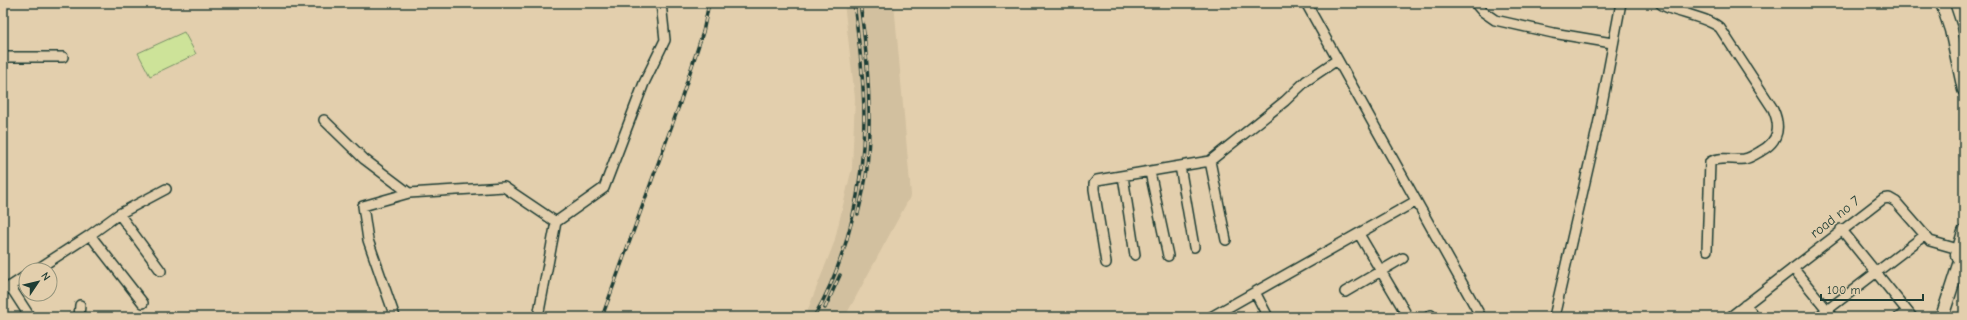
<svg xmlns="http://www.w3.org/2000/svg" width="1967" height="320" viewBox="0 0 1967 320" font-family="'Comic Neue',sans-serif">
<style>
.built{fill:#d2c09f}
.green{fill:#cde399;stroke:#769066}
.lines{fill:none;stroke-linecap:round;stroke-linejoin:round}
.minor-casing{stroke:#1f3d34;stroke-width:12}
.major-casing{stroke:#1f3d34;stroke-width:15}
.minor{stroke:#e3cfad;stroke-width:9}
.major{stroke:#e3cfad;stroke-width:12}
.rail-casing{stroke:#1f3d34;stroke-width:3.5}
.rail{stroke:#e3cfad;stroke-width:2;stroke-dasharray:6;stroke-linecap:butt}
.labels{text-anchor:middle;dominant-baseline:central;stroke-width:3;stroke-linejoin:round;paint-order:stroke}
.street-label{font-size:14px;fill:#1f3d34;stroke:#e3cfad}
</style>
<rect width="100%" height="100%" fill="#e3cfad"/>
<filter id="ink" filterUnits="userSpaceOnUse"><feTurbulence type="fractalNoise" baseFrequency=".025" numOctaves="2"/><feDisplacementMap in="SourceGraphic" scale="8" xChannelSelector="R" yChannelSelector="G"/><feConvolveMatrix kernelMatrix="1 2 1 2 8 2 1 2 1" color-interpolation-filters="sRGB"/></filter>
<g filter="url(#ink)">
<path class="built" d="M844 3H894L911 195 845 317H805L834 243 852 168 855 98Z"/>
<path class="green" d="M184 32 196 54 150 76 138 53Z"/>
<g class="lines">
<defs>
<path id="minor" d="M1306 3 1481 317
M1475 3 1482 11 1495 20 1553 33 1612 43
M1660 3C1666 11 1707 16 1720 28L1773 109C1781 127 1779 141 1761 151 1756 154 1750 158 1744 159 1733 160 1720 156 1710 162L1707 250
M3 57H63
M324 120 364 159 409 193 504 187 556 222
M1210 161 1226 240
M1180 166 1194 247
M1150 172 1168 256
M1123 176 1135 255
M119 214 161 271
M1841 229 1912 317
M1359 234 1408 317
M90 235 143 303
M1106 263 1094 189V184L1097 180 1210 161 1285 101 1306 81 1337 60
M1793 268 1833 317
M36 270 90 235 119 214 166 189
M10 286 30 317
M3 291 26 276
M1255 292 1268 317
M1345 292 1403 258
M1745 305 1755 317
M79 317 80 305
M395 317 368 240 363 206 409 193
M538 317 556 222 604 188 644 83 665 40 661 3
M1211 317 1416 201
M1428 317 1431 315
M1554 317 1598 125 1621 3
M1730 317 1883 199 1889 198 1896 202 1930 241 1958 249
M1818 317 1925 235
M1899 317 1907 311"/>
<path id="major" d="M1942 3 1951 30 1964 90
M1957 255 1964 232
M1942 317 1964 249"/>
</defs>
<use href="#minor" class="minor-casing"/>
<use href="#major" class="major-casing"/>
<use href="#minor" class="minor"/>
<use href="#major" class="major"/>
<defs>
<path id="rail" d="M858 214C861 199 866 183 867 168 872 113 868 58 860 3
M825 308 840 275
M602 317 679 106 703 32 709 3
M814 317C848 259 864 185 864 118 864 80 859 41 854 3"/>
</defs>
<use href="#rail" class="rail-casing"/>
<use href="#rail" class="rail"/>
</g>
</g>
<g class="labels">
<g class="street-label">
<text transform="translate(1835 217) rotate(-38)">road no 7</text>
</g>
</g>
<rect width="1967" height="320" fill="none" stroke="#e3cfad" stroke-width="16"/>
<rect x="8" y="8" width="1951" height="304" fill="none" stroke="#1f3d34" stroke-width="1.5" filter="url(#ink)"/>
<g transform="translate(38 282) rotate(55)"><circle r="19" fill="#e3cfad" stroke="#95957d"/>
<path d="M0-3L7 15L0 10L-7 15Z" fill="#1f3d34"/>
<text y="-6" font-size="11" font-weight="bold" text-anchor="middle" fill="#1f3d34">N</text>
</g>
<path d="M1821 294v6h102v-6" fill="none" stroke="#1f3d34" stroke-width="2"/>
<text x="1827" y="294" font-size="12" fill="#1f3d34" stroke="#e3cfad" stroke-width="3" paint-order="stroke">100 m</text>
</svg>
